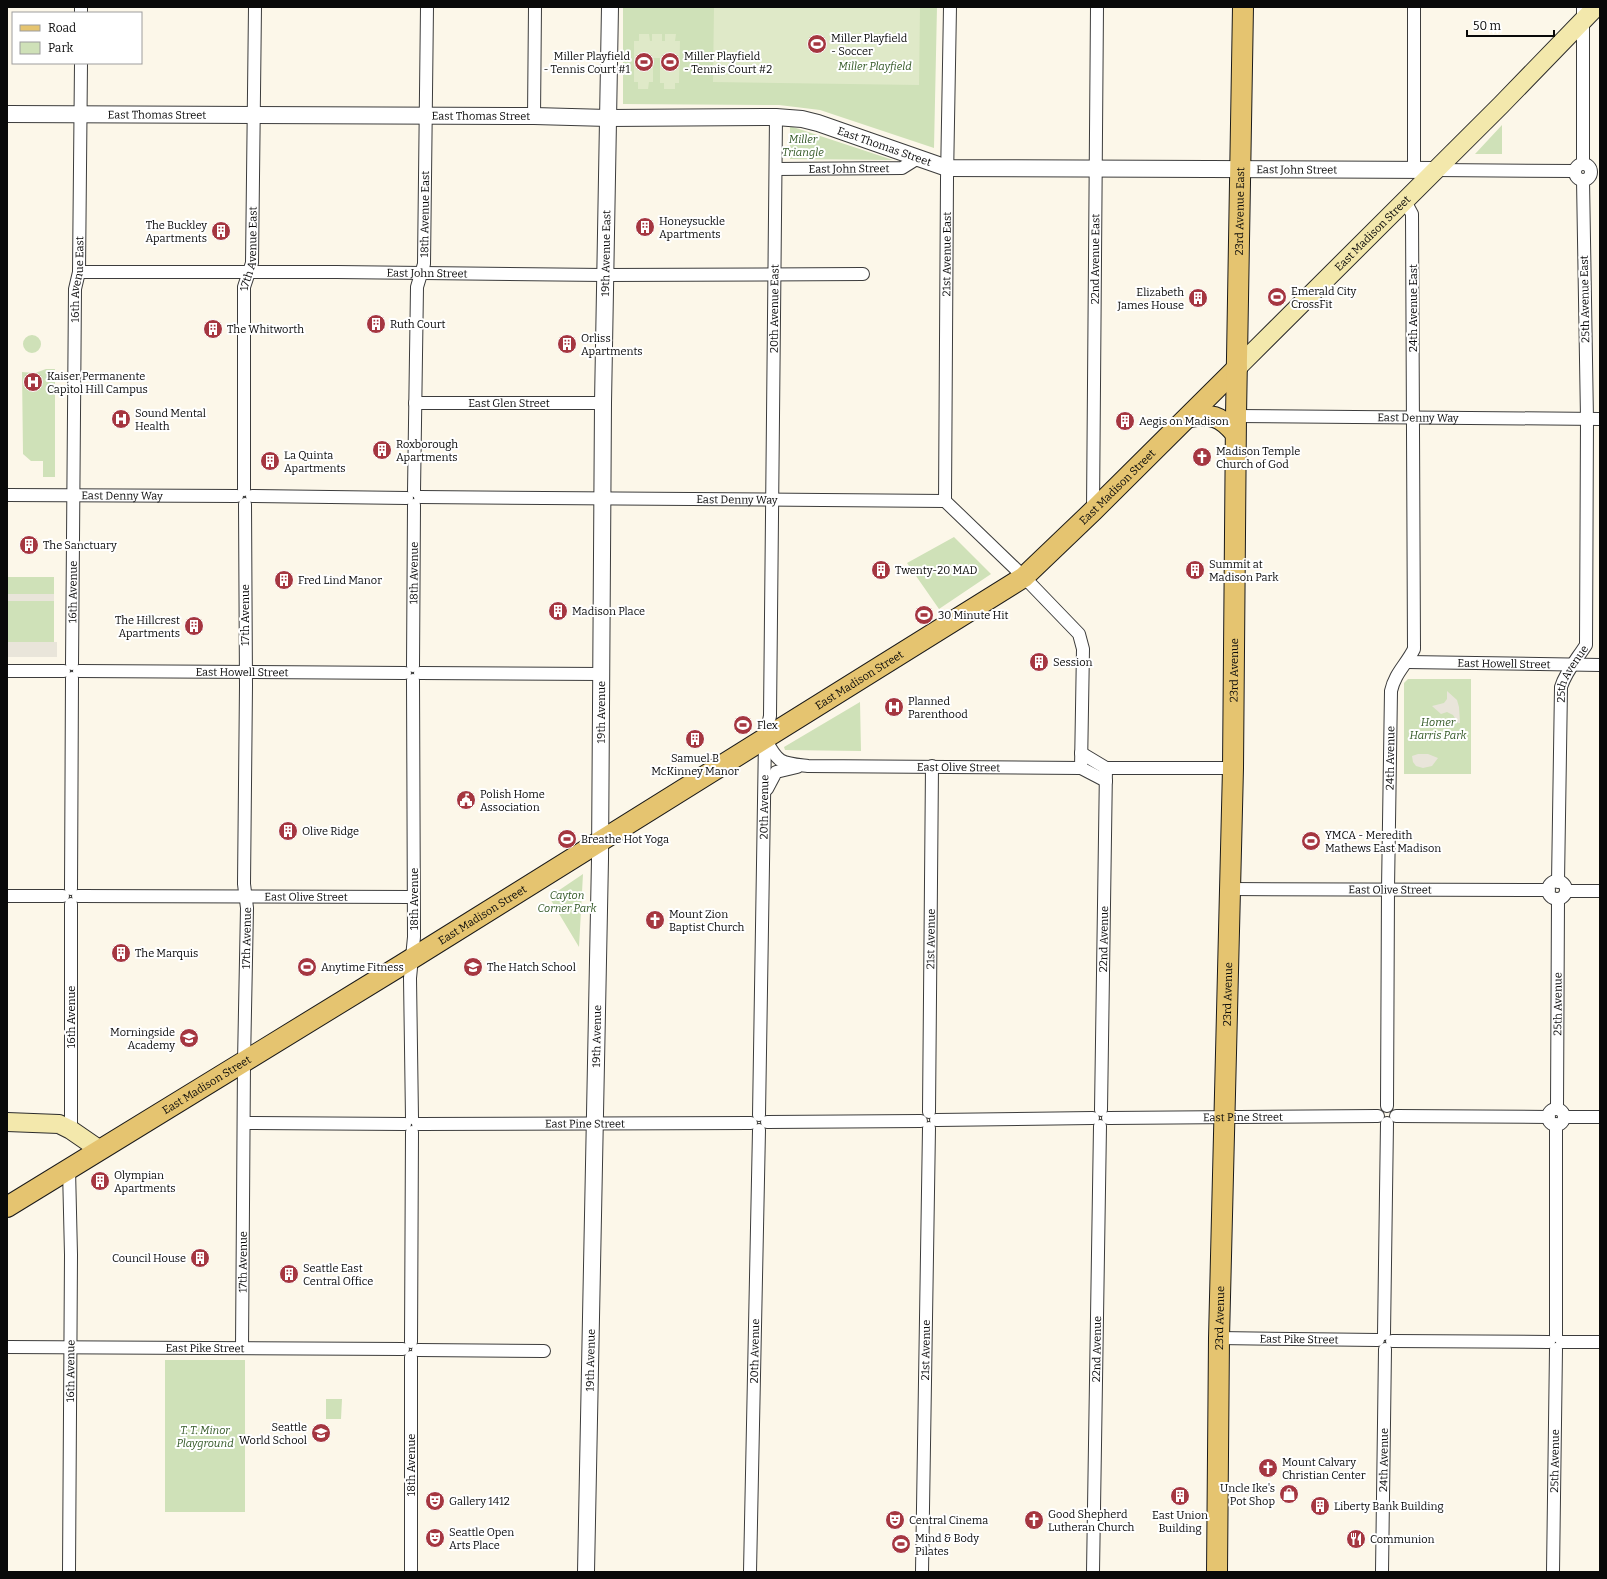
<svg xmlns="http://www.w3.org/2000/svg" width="1607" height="1579" viewBox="0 0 1607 1579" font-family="Bitter,serif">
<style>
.green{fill:#cfe1b8}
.pitch{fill:#dfe9c8}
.plaza{fill:#e9e5da}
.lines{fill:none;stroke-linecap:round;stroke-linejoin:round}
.minor-casing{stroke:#3c3c3c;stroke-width:14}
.tertiary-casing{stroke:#3c3c3c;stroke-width:18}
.secondary-casing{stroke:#2b2b2b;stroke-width:20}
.primary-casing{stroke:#1a1a1a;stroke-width:22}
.minor{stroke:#fff;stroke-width:12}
.tertiary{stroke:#fff;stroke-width:16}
.secondary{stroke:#f3e8ac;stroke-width:18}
.primary{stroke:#e5c470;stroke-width:20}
.labels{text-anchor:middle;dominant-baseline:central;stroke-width:4;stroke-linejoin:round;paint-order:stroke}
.poi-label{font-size:11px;fill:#090909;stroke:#fff;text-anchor:start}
.park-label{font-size:11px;font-style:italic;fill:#315724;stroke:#fff}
.street-label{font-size:11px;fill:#090909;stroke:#fff}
</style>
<rect width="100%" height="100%" fill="#fcf7e9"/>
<path class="green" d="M623 7H937L934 148 820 110 779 105 623 104Z
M1502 125V154H1475Z
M790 126 893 160 790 159Z
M23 344a9 9 0 1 1 18 0a9 9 0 1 1-18 0Z
M46 369H55V477H43V461H31L23 454 22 372 35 373Z
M954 537 991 574 939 609 907 563Z
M7 577H54V642H57V657H7Z
M1408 679H1471V774H1404V683Z
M860 702 861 751 785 750 784 747Z
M583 874 579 947 549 897Z
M165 1360H245V1512H165Z
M326 1399H342L341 1419H326Z"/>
<path class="pitch" d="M714 7H920L919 85 713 82Z
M639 34H649L650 41H652V34H662V41H665V34H676L675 41H680L679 83H675V89H664V83H660V58H653V82H649L648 89H638V82H634V41H639Z"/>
<path class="plaza" d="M7 594H54V601H7Z
M7 642H57V657H7Z
M1447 691 1457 700 1459 707 1460 723H1458L1453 715 1447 712 1441 714 1432 706 1444 703 1447 699Z
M1418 754H1428L1438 758 1432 766 1423 768 1416 766 1413 762 1412 756Z"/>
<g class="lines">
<defs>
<g id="minor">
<path d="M81 13V7"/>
<path d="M534 116 535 7"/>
<path d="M1583 163V7"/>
<circle cx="1583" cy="172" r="8"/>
<path id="s1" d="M776 169 902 168 918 158"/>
<path d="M1414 170V7"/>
<path d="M1436 170 1575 171"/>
<path id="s2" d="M79 272H337L604 275 863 274"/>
<path id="s3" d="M415 403H603"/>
<path id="s4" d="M1236 416 1600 419"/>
<path id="s5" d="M244 490V287L252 263 255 7"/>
<path id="s6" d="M414 491 417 287 424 264 427 7"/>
<path id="s7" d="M7 495 237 496"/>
<path d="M252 496 407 498"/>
<path id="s8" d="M420 497 945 501 1024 577 1079 634 1083 649 1081 768"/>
<path id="s9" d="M945 501 947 179 950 7"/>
<path id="s10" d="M1093 511 1097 7"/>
<path id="s11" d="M1408 662 1600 665"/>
<path id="s12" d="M72 664 75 289 79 272 81 63"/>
<path id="s13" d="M413 666 414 505"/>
<path d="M7 671H64"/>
<path id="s14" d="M79 671 405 673"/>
<path d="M420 673 602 674"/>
<path id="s15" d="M766 740C778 764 782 763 808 766L1081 768 1106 781"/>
<path d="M1081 753 1106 768H1233"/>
<path d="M767 789 776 772 797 767"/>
<circle cx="1557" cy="890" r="9"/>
<path id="s16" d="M1558 882 1561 687C1566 671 1577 659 1586 645L1587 419 1583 180"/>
<path d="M71 889 72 678"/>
<path id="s17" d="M1230 889 1549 890"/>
<path d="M1566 891H1600"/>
<path d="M7 896H63"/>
<path id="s18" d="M78 896 413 897"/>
<path d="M71 904V1130"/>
<path id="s19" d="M1387 1106 1388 889 1391 691C1395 673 1406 665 1414 649L1412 214 1405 201"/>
<path id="s20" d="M1557 1109 1558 899"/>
<circle cx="1556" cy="1117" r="8"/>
<path id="s21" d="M1101 1110 1106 768"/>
<path id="s22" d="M929 1112 932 766"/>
<path id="s23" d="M759 1115 765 739 770 716 776 117"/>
<path d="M1396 1116 1549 1117"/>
<path d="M1564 1117H1600"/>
<path d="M412 1118 410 978 414 937 413 680"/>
<path id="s24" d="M1108 1118 1378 1116"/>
<path d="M936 1120 1093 1118"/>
<path d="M767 1122 921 1121"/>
<path d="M244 1123 405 1124"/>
<path id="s25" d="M418 1124 751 1123"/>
<path d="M1384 1334 1387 1123"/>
<path d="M1556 1336V1124"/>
<path id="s26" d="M1219 1338 1378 1340"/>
<path d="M1392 1341 1549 1342"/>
<path d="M411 1342 412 1132"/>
<path d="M1562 1342H1600"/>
<path id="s27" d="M7 1347 403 1349"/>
<path id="s28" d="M242 1348 244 1062 247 908 244 884 246 685 245 504"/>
<path d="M418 1350 544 1351"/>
<path d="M411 1357V1572"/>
<path id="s29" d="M69 1572 71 1255 69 1169"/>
<path id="s30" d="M750 1572 759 1130"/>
<path id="s31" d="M922 1572 929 1128"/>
<path id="s32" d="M1093 1572 1100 1126"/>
<path id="s33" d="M1382 1572 1385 1349"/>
<path id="s34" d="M1553 1572 1556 1349"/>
</g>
<g id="tertiary">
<path id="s35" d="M7 114 534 116 608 118 776 117 802 119 818 123 947 168 1436 170"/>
<path id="s36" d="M586 1572 600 859 603 403 610 7"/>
</g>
<g id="secondary">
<path id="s37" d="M1237 368 1501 105 1596 7"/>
<path d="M7 1122 59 1124 71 1130 100 1150"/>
</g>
<g id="primary">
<path d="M1189 417C1211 414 1220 415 1235 433"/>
<path id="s38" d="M7 1207 400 966 1024 577 1093 511 1237 368"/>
<path id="s39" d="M1217 1572 1219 1338 1233 768 1236 416 1243 7"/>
</g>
</defs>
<use href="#minor" class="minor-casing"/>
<use href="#tertiary" class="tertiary-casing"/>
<use href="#secondary" class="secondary-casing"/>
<use href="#primary" class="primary-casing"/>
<use href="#minor" class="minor"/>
<use href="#tertiary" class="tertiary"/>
<use href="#secondary" class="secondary"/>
<use href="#primary" class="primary"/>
</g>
<defs>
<symbol id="stadium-disc" viewBox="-11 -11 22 22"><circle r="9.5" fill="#a53640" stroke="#fff"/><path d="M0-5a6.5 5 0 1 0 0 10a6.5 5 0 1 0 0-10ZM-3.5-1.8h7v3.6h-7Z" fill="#fff"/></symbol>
<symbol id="building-disc" viewBox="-11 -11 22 22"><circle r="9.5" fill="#a53640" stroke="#fff"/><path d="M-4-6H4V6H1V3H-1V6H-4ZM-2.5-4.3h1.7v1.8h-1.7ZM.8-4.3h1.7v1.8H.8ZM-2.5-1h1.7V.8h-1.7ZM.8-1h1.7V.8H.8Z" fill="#fff"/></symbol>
<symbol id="hospital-disc" viewBox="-11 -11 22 22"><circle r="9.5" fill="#a53640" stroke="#fff"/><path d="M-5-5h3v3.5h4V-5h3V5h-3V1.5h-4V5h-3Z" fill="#fff"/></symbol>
<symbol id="church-disc" viewBox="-11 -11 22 22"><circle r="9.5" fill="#a53640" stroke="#fff"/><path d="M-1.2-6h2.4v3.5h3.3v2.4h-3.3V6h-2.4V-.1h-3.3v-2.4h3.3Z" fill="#fff"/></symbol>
<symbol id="civic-disc" viewBox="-11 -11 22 22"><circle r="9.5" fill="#a53640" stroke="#fff"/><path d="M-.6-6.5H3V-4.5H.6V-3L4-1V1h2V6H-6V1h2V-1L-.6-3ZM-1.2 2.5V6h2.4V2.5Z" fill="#fff"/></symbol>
<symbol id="school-disc" viewBox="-11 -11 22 22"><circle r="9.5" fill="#a53640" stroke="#fff"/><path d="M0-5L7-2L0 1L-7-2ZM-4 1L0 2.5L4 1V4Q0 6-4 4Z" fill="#fff"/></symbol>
<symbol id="shop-disc" viewBox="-11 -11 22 22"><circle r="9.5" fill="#a53640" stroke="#fff"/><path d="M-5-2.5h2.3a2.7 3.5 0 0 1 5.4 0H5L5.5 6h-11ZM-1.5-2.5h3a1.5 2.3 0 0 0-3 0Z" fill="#fff"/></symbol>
<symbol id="theatre-disc" viewBox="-11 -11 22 22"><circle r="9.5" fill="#a53640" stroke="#fff"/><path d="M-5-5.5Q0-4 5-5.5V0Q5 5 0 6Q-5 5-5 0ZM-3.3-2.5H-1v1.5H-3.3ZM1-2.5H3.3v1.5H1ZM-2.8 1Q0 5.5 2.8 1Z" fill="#fff"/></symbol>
<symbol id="restaurant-disc" viewBox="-11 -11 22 22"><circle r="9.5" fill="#a53640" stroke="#fff"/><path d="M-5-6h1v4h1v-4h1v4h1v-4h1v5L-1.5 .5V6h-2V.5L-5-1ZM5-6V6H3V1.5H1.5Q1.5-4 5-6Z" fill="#fff"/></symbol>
</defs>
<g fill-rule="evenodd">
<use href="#stadium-disc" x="806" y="33" width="22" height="22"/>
<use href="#stadium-disc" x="633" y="51" width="22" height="22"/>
<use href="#stadium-disc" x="659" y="51" width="22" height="22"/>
<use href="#building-disc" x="634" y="216" width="22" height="22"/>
<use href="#building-disc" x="210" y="220" width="22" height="22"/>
<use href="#stadium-disc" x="1266" y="286" width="22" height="22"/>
<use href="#building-disc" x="1187" y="287" width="22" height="22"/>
<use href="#building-disc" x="365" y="313" width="22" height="22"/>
<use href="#building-disc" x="202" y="318" width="22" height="22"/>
<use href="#building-disc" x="556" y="333" width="22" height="22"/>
<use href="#hospital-disc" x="22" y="371" width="22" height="22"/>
<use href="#hospital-disc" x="110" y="408" width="22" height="22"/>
<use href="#building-disc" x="1114" y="410" width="22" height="22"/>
<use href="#building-disc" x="371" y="439" width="22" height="22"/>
<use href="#church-disc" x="1191" y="446" width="22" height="22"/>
<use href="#building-disc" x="259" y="450" width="22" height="22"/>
<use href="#building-disc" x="18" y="534" width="22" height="22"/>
<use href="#building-disc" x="870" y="559" width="22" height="22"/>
<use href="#building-disc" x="1184" y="559" width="22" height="22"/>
<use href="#building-disc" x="273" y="569" width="22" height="22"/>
<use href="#building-disc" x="547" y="600" width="22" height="22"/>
<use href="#stadium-disc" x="913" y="604" width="22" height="22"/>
<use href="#building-disc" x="183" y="615" width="22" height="22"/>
<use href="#building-disc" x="1028" y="651" width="22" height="22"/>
<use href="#hospital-disc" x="883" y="696" width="22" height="22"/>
<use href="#stadium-disc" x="732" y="714" width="22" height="22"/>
<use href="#building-disc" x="684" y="728" width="22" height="22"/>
<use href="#civic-disc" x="455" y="789" width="22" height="22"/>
<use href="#building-disc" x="277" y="820" width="22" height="22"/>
<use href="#stadium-disc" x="556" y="828" width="22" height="22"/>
<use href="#stadium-disc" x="1300" y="830" width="22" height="22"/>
<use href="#church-disc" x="644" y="909" width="22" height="22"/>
<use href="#building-disc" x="110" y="942" width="22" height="22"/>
<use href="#stadium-disc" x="296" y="956" width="22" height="22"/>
<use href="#school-disc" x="462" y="956" width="22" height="22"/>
<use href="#school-disc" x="178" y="1027" width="22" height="22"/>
<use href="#building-disc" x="89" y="1170" width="22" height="22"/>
<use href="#building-disc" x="189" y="1247" width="22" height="22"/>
<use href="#building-disc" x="278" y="1263" width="22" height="22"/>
<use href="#school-disc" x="310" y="1422" width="22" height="22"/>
<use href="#church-disc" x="1257" y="1457" width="22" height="22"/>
<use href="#shop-disc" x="1278" y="1483" width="22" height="22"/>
<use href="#building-disc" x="1169" y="1485" width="22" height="22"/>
<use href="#theatre-disc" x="424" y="1490" width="22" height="22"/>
<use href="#building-disc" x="1309" y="1495" width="22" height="22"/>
<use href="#theatre-disc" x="884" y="1509" width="22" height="22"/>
<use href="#church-disc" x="1023" y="1509" width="22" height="22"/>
<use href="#theatre-disc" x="424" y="1527" width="22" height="22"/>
<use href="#restaurant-disc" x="1345" y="1528" width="22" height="22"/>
<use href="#stadium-disc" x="890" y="1533" width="22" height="22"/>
</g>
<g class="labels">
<g class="poi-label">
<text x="831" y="38">Miller Playfield<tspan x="831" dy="13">- Soccer</tspan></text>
<text x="630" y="56" text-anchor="end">Miller Playfield<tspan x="630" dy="13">- Tennis Court #1</tspan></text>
<text x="684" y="56">Miller Playfield<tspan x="684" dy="13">- Tennis Court #2</tspan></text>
<text x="659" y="221">Honeysuckle<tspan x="659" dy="13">Apartments</tspan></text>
<text x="207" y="225" text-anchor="end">The Buckley<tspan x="207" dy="13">Apartments</tspan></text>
<text x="1291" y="291">Emerald City<tspan x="1291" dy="13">CrossFit</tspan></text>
<text x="1184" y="292" text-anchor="end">Elizabeth<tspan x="1184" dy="13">James House</tspan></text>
<text x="390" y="324">Ruth Court</text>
<text x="227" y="329">The Whitworth</text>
<text x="581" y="338">Orliss<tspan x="581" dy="13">Apartments</tspan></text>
<text x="47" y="376">Kaiser Permanente<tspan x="47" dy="13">Capitol Hill Campus</tspan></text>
<text x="135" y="413">Sound Mental<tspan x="135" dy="13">Health</tspan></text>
<text x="1139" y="421">Aegis on Madison</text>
<text x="396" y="444">Roxborough<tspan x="396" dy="13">Apartments</tspan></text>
<text x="1216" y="451">Madison Temple<tspan x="1216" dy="13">Church of God</tspan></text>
<text x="284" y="455">La Quinta<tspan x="284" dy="13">Apartments</tspan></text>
<text x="43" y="545">The Sanctuary</text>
<text x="1209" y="564">Summit at<tspan x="1209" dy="13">Madison Park</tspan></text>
<text x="895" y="570">Twenty-20 MAD</text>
<text x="298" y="580">Fred Lind Manor</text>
<text x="572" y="611">Madison Place</text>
<text x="938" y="615">30 Minute Hit</text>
<text x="180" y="620" text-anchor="end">The Hillcrest<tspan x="180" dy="13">Apartments</tspan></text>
<text x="1053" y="662">Session</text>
<text x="908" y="701">Planned<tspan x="908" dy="13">Parenthood</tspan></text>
<text x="757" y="725">Flex</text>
<text x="695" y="758" text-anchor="middle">Samuel B<tspan x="695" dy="13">McKinney Manor</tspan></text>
<text x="480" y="794">Polish Home<tspan x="480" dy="13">Association</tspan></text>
<text x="302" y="831">Olive Ridge</text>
<text x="1325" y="835">YMCA - Meredith<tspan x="1325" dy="13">Mathews East Madison</tspan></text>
<text x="581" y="839">Breathe Hot Yoga</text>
<text x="669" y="914">Mount Zion<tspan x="669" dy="13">Baptist Church</tspan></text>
<text x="135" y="953">The Marquis</text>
<text x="321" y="967">Anytime Fitness</text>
<text x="487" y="967">The Hatch School</text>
<text x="175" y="1032" text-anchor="end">Morningside<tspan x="175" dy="13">Academy</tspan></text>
<text x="114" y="1175">Olympian<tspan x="114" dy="13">Apartments</tspan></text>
<text x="186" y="1258" text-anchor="end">Council House</text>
<text x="303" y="1268">Seattle East<tspan x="303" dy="13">Central Office</tspan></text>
<text x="307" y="1427" text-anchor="end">Seattle<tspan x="307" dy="13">World School</tspan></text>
<text x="1282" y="1462">Mount Calvary<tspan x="1282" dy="13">Christian Center</tspan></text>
<text x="1275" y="1488" text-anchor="end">Uncle Ike's<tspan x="1275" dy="13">Pot Shop</tspan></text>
<text x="449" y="1501">Gallery 1412</text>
<text x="1334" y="1506">Liberty Bank Building</text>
<text x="1048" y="1514">Good Shepherd<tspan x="1048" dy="13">Lutheran Church</tspan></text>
<text x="1180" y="1515" text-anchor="middle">East Union<tspan x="1180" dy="13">Building</tspan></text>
<text x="909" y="1520">Central Cinema</text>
<text x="449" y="1532">Seattle Open<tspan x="449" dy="13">Arts Place</tspan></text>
<text x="915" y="1538">Mind &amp; Body<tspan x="915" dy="13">Pilates</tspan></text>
<text x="1370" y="1539">Communion</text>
</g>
<g class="park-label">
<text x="875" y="66">Miller Playfield</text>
<text x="803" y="139">Miller<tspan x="803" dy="13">Triangle</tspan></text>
<text x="1438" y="722">Homer<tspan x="1438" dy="13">Harris Park</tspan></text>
<text x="567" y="895">Cayton<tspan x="567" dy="13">Corner Park</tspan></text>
<text x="205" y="1430">T. T. Minor<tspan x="205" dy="13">Playground</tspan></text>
</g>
<g class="street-label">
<text stroke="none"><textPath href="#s35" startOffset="150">East Thomas Street</textPath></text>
<text stroke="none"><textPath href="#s35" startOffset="474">East Thomas Street</textPath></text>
<text stroke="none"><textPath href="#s35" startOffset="882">East Thomas Street</textPath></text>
<text stroke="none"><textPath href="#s1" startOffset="73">East John Street</textPath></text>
<text stroke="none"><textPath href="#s35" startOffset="1298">East John Street</textPath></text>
<text stroke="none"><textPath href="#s39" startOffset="1361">23rd Avenue East</textPath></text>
<text stroke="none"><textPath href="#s6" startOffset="278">18th Avenue East</textPath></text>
<text stroke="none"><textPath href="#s37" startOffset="191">East Madison Street</textPath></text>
<text stroke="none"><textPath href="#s5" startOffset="242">17th Avenue East</textPath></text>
<text stroke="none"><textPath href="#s36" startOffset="1319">19th Avenue East</textPath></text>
<text stroke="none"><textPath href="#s9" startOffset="247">21st Avenue East</textPath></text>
<text stroke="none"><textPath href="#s10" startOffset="252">22nd Avenue East</textPath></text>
<text stroke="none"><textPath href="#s2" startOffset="348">East John Street</textPath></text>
<text stroke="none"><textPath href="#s12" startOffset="385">16th Avenue East</textPath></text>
<text transform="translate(1585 299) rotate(-91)">25th Avenue East</text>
<text transform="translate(1413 308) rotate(-90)">24th Avenue East</text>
<text stroke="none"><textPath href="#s23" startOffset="807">20th Avenue East</textPath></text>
<text stroke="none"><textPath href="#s3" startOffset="94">East Glen Street</textPath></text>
<text stroke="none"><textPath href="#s4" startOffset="182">East Denny Way</textPath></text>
<text stroke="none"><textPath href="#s38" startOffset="1326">East Madison Street</textPath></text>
<text stroke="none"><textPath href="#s7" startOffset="115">East Denny Way</textPath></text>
<text stroke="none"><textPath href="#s8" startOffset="317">East Denny Way</textPath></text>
<text stroke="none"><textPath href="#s13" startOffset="93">18th Avenue</textPath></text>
<text stroke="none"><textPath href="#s12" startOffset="72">16th Avenue</textPath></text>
<text transform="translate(245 615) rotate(-90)">17th Avenue</text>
<text stroke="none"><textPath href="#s11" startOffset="96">East Howell Street</textPath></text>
<text stroke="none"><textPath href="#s39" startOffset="902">23rd Avenue</textPath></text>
<text stroke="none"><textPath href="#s14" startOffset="163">East Howell Street</textPath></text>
<text stroke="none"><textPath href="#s16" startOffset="211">25th Avenue</textPath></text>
<text stroke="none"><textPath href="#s38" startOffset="1002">East Madison Street</textPath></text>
<text stroke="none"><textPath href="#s36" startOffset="860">19th Avenue</textPath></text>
<text stroke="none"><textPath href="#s19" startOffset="348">24th Avenue</textPath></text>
<text stroke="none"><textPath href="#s15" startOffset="204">East Olive Street</textPath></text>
<text stroke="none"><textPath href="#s23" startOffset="308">20th Avenue</textPath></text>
<text stroke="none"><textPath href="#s17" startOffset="160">East Olive Street</textPath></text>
<text stroke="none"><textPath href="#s18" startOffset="228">East Olive Street</textPath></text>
<text transform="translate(414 899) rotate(-90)">18th Avenue</text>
<text stroke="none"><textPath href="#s38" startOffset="558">East Madison Street</textPath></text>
<text stroke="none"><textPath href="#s28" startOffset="410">17th Avenue</textPath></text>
<text stroke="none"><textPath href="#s22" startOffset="173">21st Avenue</textPath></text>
<text stroke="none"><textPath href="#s21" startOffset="171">22nd Avenue</textPath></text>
<text stroke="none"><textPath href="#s39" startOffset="578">23rd Avenue</textPath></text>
<text stroke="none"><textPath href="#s20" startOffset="105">25th Avenue</textPath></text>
<text transform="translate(71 1017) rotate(-90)">16th Avenue</text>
<text stroke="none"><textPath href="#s36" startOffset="536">19th Avenue</textPath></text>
<text stroke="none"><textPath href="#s38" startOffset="234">East Madison Street</textPath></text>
<text stroke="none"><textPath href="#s24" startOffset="135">East Pine Street</textPath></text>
<text stroke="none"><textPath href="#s25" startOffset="167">East Pine Street</textPath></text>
<text stroke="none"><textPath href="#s28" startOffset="86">17th Avenue</textPath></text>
<text stroke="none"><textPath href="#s39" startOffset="254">23rd Avenue</textPath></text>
<text stroke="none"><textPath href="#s26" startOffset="80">East Pike Street</textPath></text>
<text stroke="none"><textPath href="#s27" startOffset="198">East Pike Street</textPath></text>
<text stroke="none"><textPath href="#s32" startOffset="223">22nd Avenue</textPath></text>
<text stroke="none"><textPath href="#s31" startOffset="222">21st Avenue</textPath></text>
<text stroke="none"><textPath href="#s30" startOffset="221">20th Avenue</textPath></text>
<text stroke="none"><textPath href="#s36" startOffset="212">19th Avenue</textPath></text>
<text stroke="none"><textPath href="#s29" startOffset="201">16th Avenue</textPath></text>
<text stroke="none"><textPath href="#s33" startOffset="112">24th Avenue</textPath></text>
<text stroke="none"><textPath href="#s34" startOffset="111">25th Avenue</textPath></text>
<text transform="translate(411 1465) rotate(-90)">18th Avenue</text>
</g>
</g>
<rect width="1607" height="1579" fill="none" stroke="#090909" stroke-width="16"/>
<rect x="12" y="12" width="130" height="52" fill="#ffffff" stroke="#9d9d9d"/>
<rect x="20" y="25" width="20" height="6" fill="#e5c470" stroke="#9d9d9d"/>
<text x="48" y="32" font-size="12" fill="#090909">Road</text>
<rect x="20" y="42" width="20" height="12" fill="#cfe1b8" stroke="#9d9d9d"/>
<text x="48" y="52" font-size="12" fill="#090909">Park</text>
<path d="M1467 30v6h87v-6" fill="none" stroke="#090909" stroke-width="2"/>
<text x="1473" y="30" font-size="12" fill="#090909" stroke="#ffffff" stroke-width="3" paint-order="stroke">50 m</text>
</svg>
